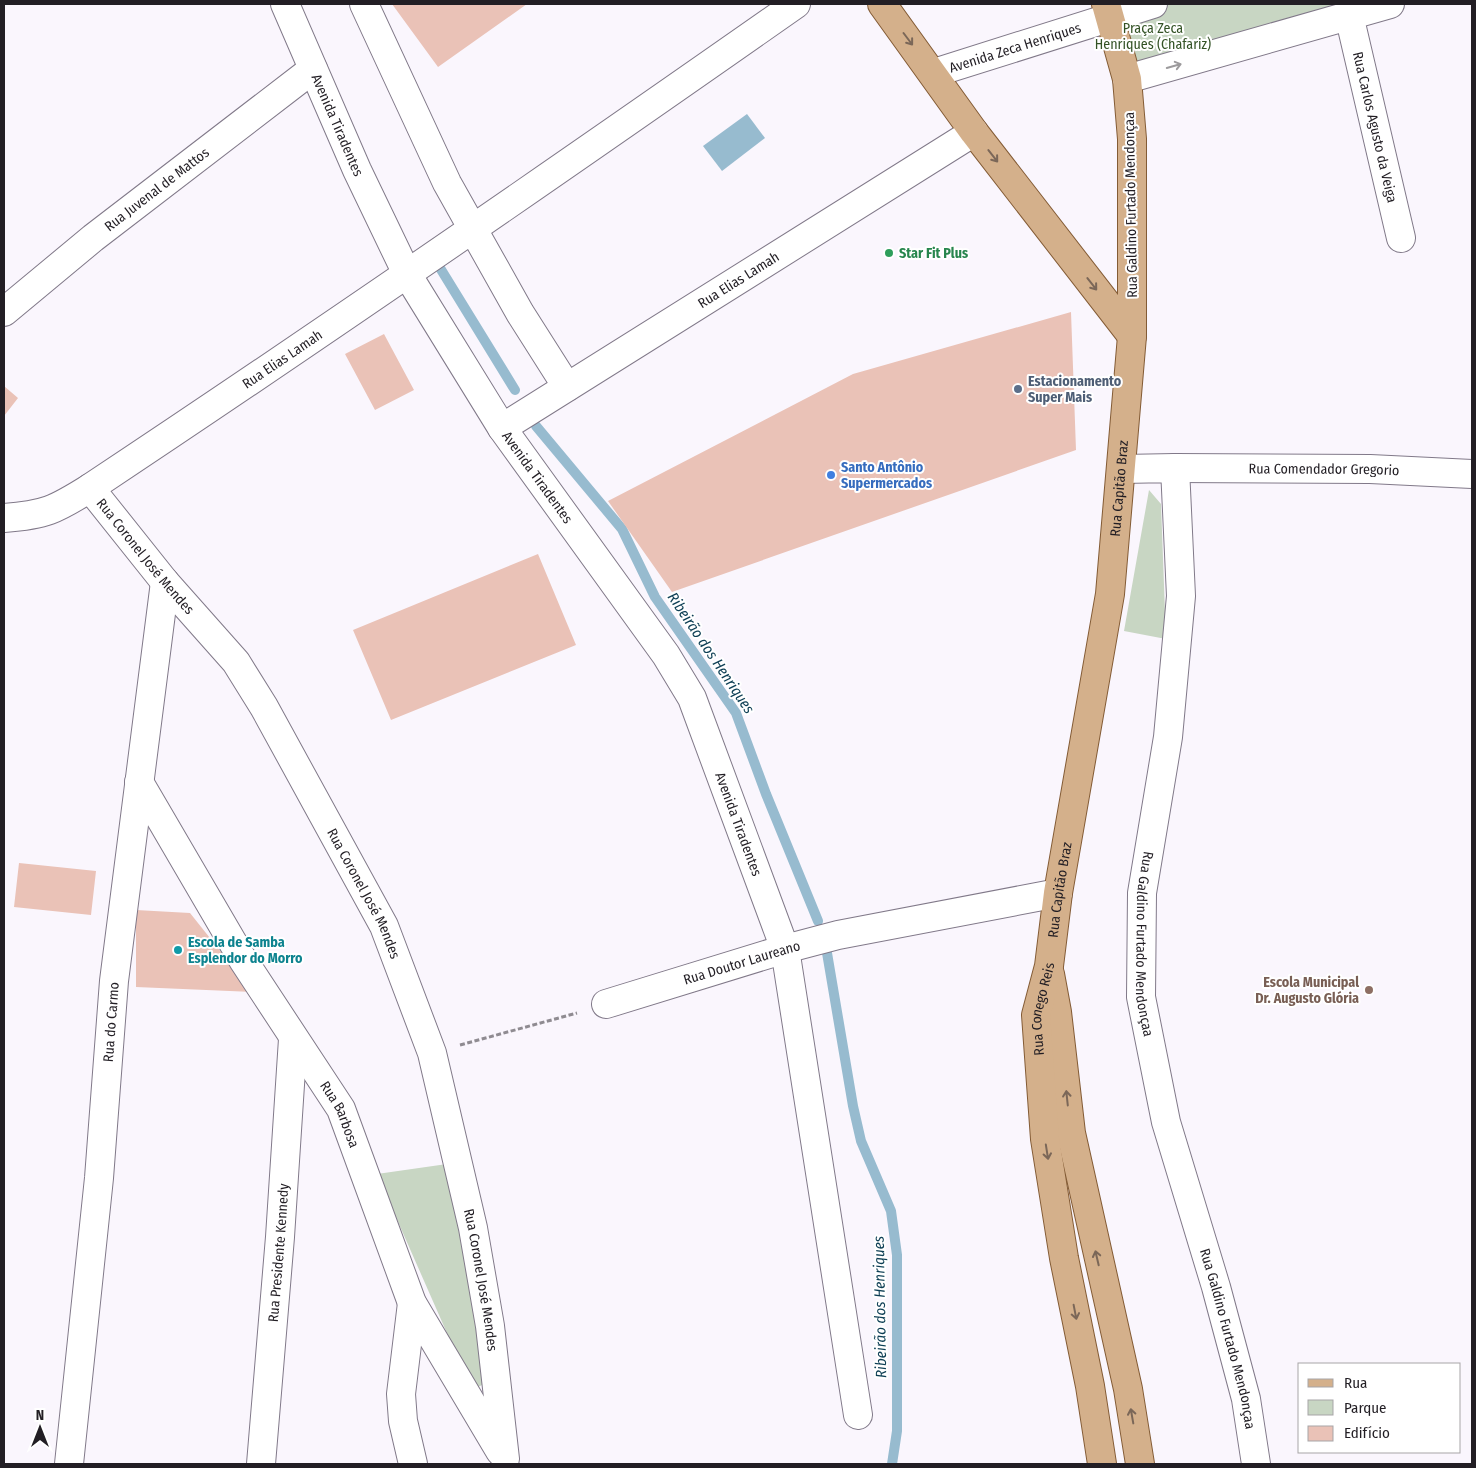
<svg xmlns="http://www.w3.org/2000/svg" width="1476" height="1468" viewBox="0 0 1476 1468" font-family="'Fira Sans Condensed',sans-serif">
<style>
.green{fill:#c8d6c3}
.water{fill:#97bbcf}
.lines{fill:none;stroke-linecap:round;stroke-linejoin:round}
.stream{stroke:#97bbcf;stroke-width:10}
.building{fill:#eac2b7}
.minor-casing{stroke:#817989;stroke-width:30}
.major-casing{stroke:#835b35;stroke-width:30}
.path{stroke:#8f8b91;stroke-width:3;stroke-dasharray:5 2.5;stroke-linecap:butt}
.minor{stroke:#fff;stroke-width:28}
.major{stroke:#d4b08b;stroke-width:28}
.oneway{stroke:#7b6758}
.oneway2{stroke:#9c9a9c}
.leisure-dot{fill:#2e9e5b;stroke:#fff;stroke-width:2}
.service-dot{fill:#5c6f8a;stroke:#fff;stroke-width:2}
.shop-dot{fill:#3f7fe0;stroke:#fff;stroke-width:2}
.culture-dot{fill:#0f9aa8;stroke:#fff;stroke-width:2}
.education-dot{fill:#8d6e63;stroke:#fff;stroke-width:2}
.labels{text-anchor:middle;dominant-baseline:central;stroke-width:4;stroke-linejoin:round;paint-order:stroke}
.park-label{font-size:14px;fill:#335225;stroke:#fff}
.street-label{font-size:14px;fill:#221e24;stroke:#fff}
.leisure-label{font-size:14px;font-weight:bold;fill:#27864d;stroke:#fff;text-anchor:start}
.service-label{font-size:14px;font-weight:bold;fill:#4e5e75;stroke:#fff;text-anchor:start}
.shop-label{font-size:14px;font-weight:bold;fill:#366cbe;stroke:#fff;text-anchor:start}
.culture-label{font-size:14px;font-weight:bold;fill:#0d838f;stroke:#fff;text-anchor:start}
.education-label{font-size:14px;font-weight:bold;fill:#785e54;stroke:#fff;text-anchor:end}
.water-label{font-size:15px;font-style:italic;fill:#0d3e54;stroke:#fff}
</style>
<rect width="100%" height="100%" fill="#faf6fd"/>
<path class="green" d="M1153 4H1392L1126 75 1110 17Z
M1149 490 1161 504 1166 639 1124 631Z
M447 1164 486 1383 472 1390 377 1174Z"/>
<path class="water" d="M747 114 765 138 722 171 703 146Z"/>
<g class="lines">
<path class="stream" d="M437 263 515 390
M536 426 622 529 655 597 736 713 766 794 818 921
M826 947 853 1106 861 1141 891 1211 897 1255V1431L892 1464"/>
</g>
<path class="building" d="M392 4H527L438 67Z
M1071 312 1076 450 672 592 608 501 853 374Z
M384 334 414 390 375 410 345 354Z
M4 386 18 398 4 416Z
M538 554 576 645 391 720 353 630Z
M19 863 96 871 91 915 14 907Z
M136 910 190 913 253 992 136 987Z"/>
<g class="lines">
<defs>
<g id="minor">
<path id="s1" d="M285 4 357 170 407 274 502 428 666 655 692 698 785 949 858 1415"/>
<path d="M364 4 447 183 520 313 567 387"/>
<path id="s2" d="M1349 15 1401 238"/>
<path id="s3" d="M934 73 1153 4"/>
<path d="M1127 79 1390 4"/>
<path id="s4" d="M4 312 93 238 313 69"/>
<path id="s5" d="M502 428 974 132"/>
<path id="s6" d="M1175 468 1370 469 1472 474"/>
<path id="s7" d="M1122 469 1175 468 1181 596 1168 737 1142 893 1141 997 1166 1122 1216 1287 1246 1399 1256 1464"/>
<path id="s8" d="M90 488 165 582 236 662 264 707 384 926 432 1053 473 1228 490 1326 505 1459"/>
<path id="s9" d="M4 518C45 515 55 510 90 488 328 330 562 168 796 4"/>
<path id="s10" d="M139 782 243 960 341 1109 412 1303 500 1451"/>
<path id="s11" d="M606 1004 785 949 838 935 1058 893"/>
<path d="M412 1303 401 1394 403 1421 413 1464"/>
<path id="s12" d="M69 1464 99 1178 114 981 165 582"/>
<path id="s13" d="M261 1464 280 1237 293 1039"/>
</g>
<g id="major">
<path d="M882 4 974 132 1132 336"/>
<path d="M1050 974 1057 1012 1071 1133 1128 1389 1140 1464"/>
<path id="s14" d="M1102 1464 1090 1386 1064 1258 1045 1139 1036 1015 1049 966 1058 893 1110 594 1132 336V139L1127 79 1106 4"/>
</g>
</defs>
<use href="#minor" class="minor-casing"/>
<use href="#major" class="major-casing"/>
<path class="path" d="M460 1045 577 1013"/>
<use href="#minor" class="minor"/>
<use href="#major" class="major"/>
</g>
<defs><path id="oneway-shaft" d="M-6 0H5M1.5-3L5.5 0L1.5 3" fill="none" stroke-width="1.6" stroke-linecap="round" stroke-linejoin="round" transform="scale(1.25)"/></defs>
<g class="oneway">
<use href="#oneway-shaft" transform="translate(908 39) rotate(53)"/>
<use href="#oneway-shaft" transform="translate(993 156) rotate(52)"/>
<use href="#oneway-shaft" transform="translate(1092 284) rotate(52)"/>
<use href="#oneway-shaft" transform="translate(1067 1098) rotate(-96)"/>
<use href="#oneway-shaft" transform="translate(1047 1152) rotate(81)"/>
<use href="#oneway-shaft" transform="translate(1097 1258) rotate(-103)"/>
<use href="#oneway-shaft" transform="translate(1075 1312) rotate(79)"/>
<use href="#oneway-shaft" transform="translate(1132 1416) rotate(-100)"/>
</g>
<use class="oneway2" href="#oneway-shaft" transform="translate(1174 66) rotate(-16)"/>
<circle class="leisure-dot" cx="889" cy="253" r="5"/>
<circle class="service-dot" cx="1018" cy="389" r="5"/>
<circle class="shop-dot" cx="831" cy="475" r="5"/>
<circle class="culture-dot" cx="178" cy="950" r="5"/>
<circle class="education-dot" cx="1369" cy="990" r="5"/>
<g class="labels">
<g class="park-label">
<text x="1153" y="28">Praça Zeca<tspan x="1153" dy="16">Henriques (Chafariz)</tspan></text>
</g>
<g class="street-label">
<text stroke="none"><textPath href="#s3" startOffset="85">Avenida Zeca Henriques</textPath></text>
<text stroke="none"><textPath href="#s1" startOffset="132">Avenida Tiradentes</textPath></text>
<text stroke="none"><textPath href="#s2" startOffset="115">Rua Carlos Agusto da Veiga</textPath></text>
<text stroke="none"><textPath href="#s4" startOffset="196">Rua Juvenal de Mattos</textPath></text>
<text transform="translate(1131 205) rotate(-91)">Rua Galdino Furtado Mendonçaa</text>
<text stroke="none"><textPath href="#s5" startOffset="279">Rua Elias Lamah</textPath></text>
<text stroke="none"><textPath href="#s9" startOffset="324">Rua Elias Lamah</textPath></text>
<text stroke="none"><textPath href="#s6" startOffset="149">Rua Comendador Gregorio</textPath></text>
<text stroke="none"><textPath href="#s1" startOffset="538">Avenida Tiradentes</textPath></text>
<text stroke="none"><textPath href="#s14" startOffset="988">Rua Capitão Braz</textPath></text>
<text stroke="none"><textPath href="#s8" startOffset="88">Rua Coronel José Mendes</textPath></text>
<text stroke="none"><textPath href="#s1" startOffset="942">Avenida Tiradentes</textPath></text>
<text stroke="none"><textPath href="#s14" startOffset="582">Rua Capitão Braz</textPath></text>
<text stroke="none"><textPath href="#s8" startOffset="492">Rua Coronel José Mendes</textPath></text>
<text stroke="none"><textPath href="#s7" startOffset="532">Rua Galdino Furtado Mendonçaa</textPath></text>
<text stroke="none"><textPath href="#s11" startOffset="142">Rua Doutor Laureano</textPath></text>
<text stroke="none"><textPath href="#s14" startOffset="461">Rua Conego Reis</textPath></text>
<text stroke="none"><textPath href="#s12" startOffset="444">Rua do Carmo</textPath></text>
<text stroke="none"><textPath href="#s10" startOffset="389">Rua Barbosa</textPath></text>
<text stroke="none"><textPath href="#s13" startOffset="212">Rua Presidente Kennedy</textPath></text>
<text stroke="none"><textPath href="#s8" startOffset="898">Rua Coronel José Mendes</textPath></text>
<text stroke="none"><textPath href="#s7" startOffset="938">Rua Galdino Furtado Mendonçaa</textPath></text>
</g>
<g class="leisure-label">
<text x="899" y="253">Star Fit Plus</text>
</g>
<g class="service-label">
<text x="1028" y="381">Estacionamento<tspan x="1028" dy="16">Super Mais</tspan></text>
</g>
<g class="shop-label">
<text x="841" y="467">Santo Antônio<tspan x="841" dy="16">Supermercados</tspan></text>
</g>
<g class="culture-label">
<text x="188" y="942">Escola de Samba<tspan x="188" dy="16">Esplendor do Morro</tspan></text>
</g>
<g class="education-label">
<text x="1359" y="982">Escola Municipal<tspan x="1359" dy="16">Dr. Augusto Glória</tspan></text>
</g>
<g class="water-label">
<text transform="translate(711 653) rotate(56)">Ribeirão dos Henriques</text>
<text transform="translate(880 1307) rotate(-91)">Ribeirão dos Henriques</text>
</g>
</g>
<rect width="1476" height="1468" fill="none" stroke="#221e24" stroke-width="10"/>
<rect x="1298" y="1363" width="162" height="90" fill="#ffffff" stroke="#a7a5a7"/>
<rect x="1308" y="1379" width="25" height="8" fill="#d4b08b" stroke="#a7a5a7"/>
<text x="1344" y="1388" font-size="15" fill="#221e24">Rua</text>
<rect x="1308" y="1400" width="25" height="15" fill="#c8d6c3" stroke="#a7a5a7"/>
<text x="1344" y="1413" font-size="15" fill="#221e24">Parque</text>
<rect x="1308" y="1426" width="25" height="15" fill="#eac2b7" stroke="#a7a5a7"/>
<text x="1344" y="1438" font-size="15" fill="#221e24">Edifício</text>
<g transform="translate(40 1428)" stroke="#ffffff" stroke-width="4" paint-order="stroke">
<path d="M0-4L9 19L0 12L-9 19Z" fill="#221e24"/>
<text y="-8" font-size="14" font-weight="bold" text-anchor="middle" fill="#221e24">N</text>
</g>
</svg>
